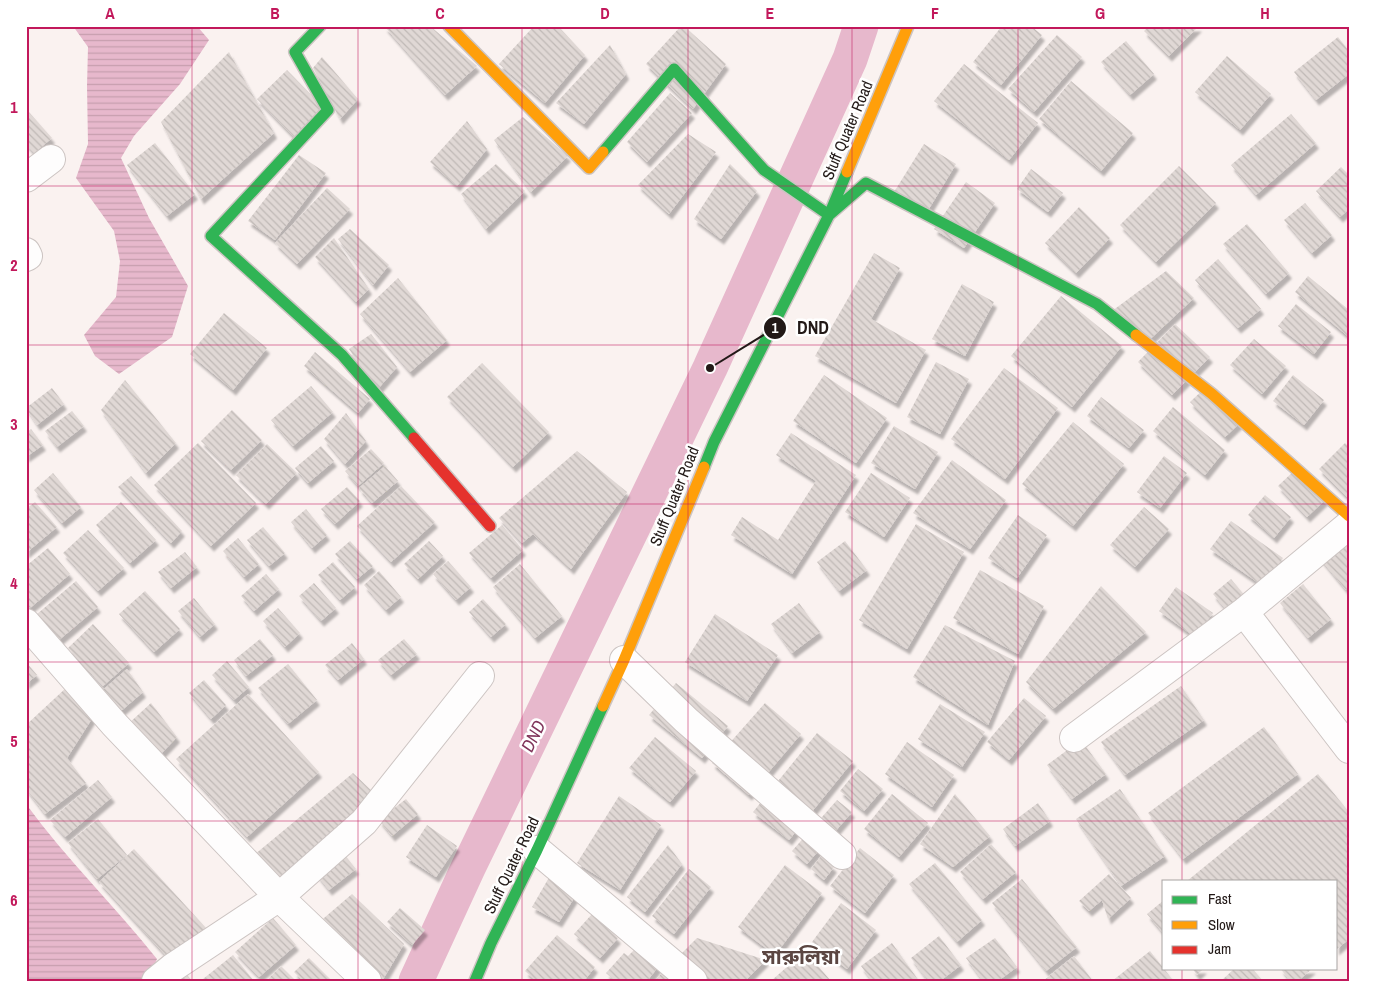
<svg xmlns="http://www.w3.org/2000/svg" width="1375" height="1007" viewBox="0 0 1375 1007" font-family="'Archivo Narrow','Noto Sans Bengali',sans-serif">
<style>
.water{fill:url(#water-rules)}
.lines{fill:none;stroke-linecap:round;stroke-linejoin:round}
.canal{stroke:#e7b8cc;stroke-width:35}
.building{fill:url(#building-back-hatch);filter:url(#shadow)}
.street-casing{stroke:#ccc4c2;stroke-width:30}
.fast-casing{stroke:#ccc4c2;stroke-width:14}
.slow-casing{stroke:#ccc4c2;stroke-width:14}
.jam-casing{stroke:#ccc4c2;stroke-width:14}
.street{stroke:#fefdfd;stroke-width:28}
.fast{stroke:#30b455;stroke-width:11}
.slow{stroke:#ff9f0a;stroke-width:11}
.jam{stroke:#e5322d;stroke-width:11}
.grid{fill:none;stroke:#c2185b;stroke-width:1;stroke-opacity:0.55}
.labels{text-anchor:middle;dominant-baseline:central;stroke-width:5;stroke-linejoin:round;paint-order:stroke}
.street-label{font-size:16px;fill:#221917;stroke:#fff}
.water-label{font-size:18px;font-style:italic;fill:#80355b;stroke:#fff}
.district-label{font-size:21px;font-weight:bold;fill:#5b4642;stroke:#fff}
.leader{fill:none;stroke:#221917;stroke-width:2}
.callout-dot{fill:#221917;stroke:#fff;stroke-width:2}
.mark-label{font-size:15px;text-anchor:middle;font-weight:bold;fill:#fff}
.callout-label{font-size:18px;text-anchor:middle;font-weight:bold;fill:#221917;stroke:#fff;stroke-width:5;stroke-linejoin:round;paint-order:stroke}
.neatline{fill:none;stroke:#c2185b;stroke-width:2}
.grid-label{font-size:16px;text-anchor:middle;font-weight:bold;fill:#c2185b}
</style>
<defs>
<pattern id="water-rules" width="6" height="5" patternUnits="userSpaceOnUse" patternTransform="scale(1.25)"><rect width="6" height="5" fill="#e7b8cc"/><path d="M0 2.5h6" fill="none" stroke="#c69eae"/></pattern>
<pattern id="building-back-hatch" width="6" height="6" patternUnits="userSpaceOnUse" patternTransform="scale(1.25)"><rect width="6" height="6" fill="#e0d8d5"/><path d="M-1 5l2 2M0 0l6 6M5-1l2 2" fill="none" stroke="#c0b9b6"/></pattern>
<filter id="shadow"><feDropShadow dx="3" dy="5.5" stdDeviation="1" flood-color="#0004"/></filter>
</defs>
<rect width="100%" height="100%" fill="#faf2f0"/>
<path class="water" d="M73 26H197L209 40 180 84 134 136 121 158 149 218 188 286 172 337 119 374 95 356 84 335 116 297 120 261 114 231 76 178 88 144 87 86 88 47Z
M26 804C66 859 115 906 157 959L148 979 145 981H26Z"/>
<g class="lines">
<path class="canal" d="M416 981 468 868 710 368 850 59 861 26"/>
</g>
<path class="building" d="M384 26H430L477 66 445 95Z
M534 26H558L585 55 545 103 499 64Z
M681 26H684L726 64 693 109 646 64Z
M1002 26H1031L1042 35 1001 85 973 62Z
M1149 26H1199L1169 56 1144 31Z
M1057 35 1082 57 1034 112 1008 89Z
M1338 37 1349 51V74L1316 100 1294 72Z
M1126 41 1154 74 1130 95 1101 62Z
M610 45 626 74 584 124 556 103Z
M229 52 274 133 201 199 161 122Z
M1227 56 1271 94 1240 130 1195 92Z
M322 57 358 99 340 119 313 68Z
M964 64 1038 123 1009 160 934 101Z
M287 70 324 108 294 137 257 99Z
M1071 81 1133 133 1101 171 1039 119Z
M670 93 692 113 647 162 627 142Z
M28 111 52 138 34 153 26 144V114Z
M1291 114 1316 143 1256 195 1231 165Z
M523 117 568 156 531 192 494 140Z
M467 121 487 149 457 186 430 162Z
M688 134 716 152 669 214 638 185Z
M155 143 195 194 167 216 127 165Z
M924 144 956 164 927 212 894 192Z
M299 155 326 173 275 240 248 221Z
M496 164 525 191 486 229 461 194Z
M730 164 757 191 721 239 694 219Z
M1179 166 1216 203 1156 262 1120 225Z
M1341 167 1349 175V209L1340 217 1316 191Z
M1031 169 1063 193 1048 212 1017 189Z
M966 182 995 203 964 248 934 229Z
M327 188 350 209 297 264 275 243Z
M1305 203 1332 235 1312 253 1284 220Z
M1079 207 1110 238 1076 273 1045 243Z
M1247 224 1289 273 1266 294 1223 244Z
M350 229 389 265 373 285 338 239Z
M334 238 369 289 356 302 315 257Z
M874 253 900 268 871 319 926 350 896 403 815 356Z
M1218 259 1261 309 1238 328 1195 280Z
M1166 271 1194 298 1147 342 1112 311Z
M1308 276 1349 310V337L1295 292Z
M398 278 447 340 410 372 360 314Z
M962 284 994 302 965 356 932 339Z
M1061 296 1122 346 1072 407 1011 356Z
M1296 304 1331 332 1314 354 1278 326Z
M224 313 267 348 233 390 190 354Z
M1175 324 1210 357 1172 395 1138 362Z
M371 334 397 367 377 390 349 349Z
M1254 339 1286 366 1262 394 1230 365Z
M315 352 370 399 358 413 304 366Z
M936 362 969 379 940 434 907 417Z
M482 363 549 432 513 467 447 397Z
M1004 368 1058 408 1005 479 951 439Z
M824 375 887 418 856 463 793 421Z
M1293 375 1324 400 1304 425 1273 401Z
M125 380 176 443 146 473 101 410Z
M1209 384 1243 420 1225 437 1190 402Z
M311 386 333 412 293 446 271 420Z
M52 388 64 404 37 425 26 408Z
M1101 397 1144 430 1129 448 1087 416Z
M1173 407 1225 450 1205 475 1153 431Z
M232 410 262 440 231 470 201 441Z
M72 411 84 426 57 447 45 431Z
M346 413 366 441 345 464 324 439Z
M1073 422 1124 464 1073 526 1022 484Z
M894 426 938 452 915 489 871 463Z
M31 429 43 445 26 457V433Z
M791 433 856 475 792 574 731 535 742 517 778 540 816 481 776 455Z
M198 443 256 503 211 546 154 485Z
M1345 443 1349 447V495L1347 497 1319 469Z
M267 444 297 473 266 504 236 475Z
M321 446 334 461 308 483 295 468Z
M371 449 384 463 358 486 345 471Z
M577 451 627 492 571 569 533 534 522 543 499 518Z
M1164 456 1187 473 1160 508 1137 492Z
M952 460 1006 500 970 549 913 513Z
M385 466 398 481 372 503 359 488Z
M1296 469 1326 499 1307 517 1278 486Z
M53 473 81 507 62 523 34 490Z
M871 473 910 498 884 537 845 512Z
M131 476 182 531 171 543 118 487Z
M401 486 435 522 391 562 357 526Z
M347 487 360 501 335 524 321 509Z
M1265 495 1291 517 1274 538 1248 515Z
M35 502 57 527 26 553V509Z
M121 502 156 540 130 563 96 525Z
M1144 507 1169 529 1135 567 1110 545Z
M306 509 327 535 312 548 291 522Z
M1018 515 1047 535 1017 578 988 558Z
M1231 521 1283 558 1263 586 1210 549Z
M916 524 964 552 907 649 859 620Z
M502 525 523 550 491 578 469 553Z
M263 527 285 553 269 566 247 540Z
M88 530 124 568 98 591 63 553Z
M1349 535V588L1346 590 1313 550Z
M238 538 259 564 244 577 223 551Z
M350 541 373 566 357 579 335 554Z
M429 541 443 556 418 579 404 564Z
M845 541 867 570 839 591 817 562Z
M48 548 70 574 30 608 26 603V566Z
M185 552 197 567 171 588 158 572Z
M448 561 471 587 456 600 433 574Z
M333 562 355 587 340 600 318 575Z
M520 564 562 616 535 638 493 587Z
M980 570 1044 606 1018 654 953 618Z
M379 571 401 597 386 610 364 585Z
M266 574 279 589 254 611 241 596Z
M1231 579 1246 597 1228 612 1213 594Z
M76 581 98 607 59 640 37 614Z
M314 583 336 608 321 621 299 596Z
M1303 584 1331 619 1308 638 1280 603Z
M1101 586 1146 632 1053 709 1026 682Z
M1176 587 1213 613 1195 637 1159 611Z
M145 591 180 629 154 652 119 614Z
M194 598 215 624 200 637 178 611Z
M483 599 506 624 491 637 469 612Z
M799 603 820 632 792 653 771 624Z
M278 608 300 633 285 647 263 621Z
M715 614 778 655 747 701 685 662Z
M93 624 129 663 103 686 68 648Z
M945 625 1015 661 988 725 913 677Z
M260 639 273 655 246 676 234 660Z
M404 639 417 654 391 675 378 660Z
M352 643 364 659 338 680 325 665Z
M227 661 249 687 234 700 212 675Z
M26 662 37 675 26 684Z
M288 664 317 700 288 724 258 688Z
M127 669 143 692 114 717 97 695Z
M204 680 226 705 211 719 189 693Z
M676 683 728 726 702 758 649 715Z
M1181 686 1204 720 1125 775 1101 742Z
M67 687 93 717 67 758 86 783 45 814 26 789V725Z
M248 694 319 772 247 837 176 759Z
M1024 698 1046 716 1009 760 987 742Z
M151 703 177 737 156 759 127 725Z
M765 703 801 734 749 795 712 763Z
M940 704 985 732 962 767 918 739Z
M1264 727 1298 774 1183 859 1148 813Z
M817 733 853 761 789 840 753 812Z
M655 737 696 771 670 802 629 768Z
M1081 740 1106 774 1072 799 1047 765Z
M907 742 954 775 932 807 885 774Z
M858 769 883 789 864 811 840 791Z
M353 773 375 794 281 886 254 855Z
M1318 774 1349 812V939L1336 950V881H1187Z
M98 780 112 797 65 837 50 820Z
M1120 789 1165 856 1121 886 1076 819Z
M892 794 928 823 899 857 864 829Z
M955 794 990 836 953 867 920 844Z
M619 796 661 825 620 890 577 863Z
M406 799 418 814 392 836 379 820Z
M837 800 852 812 807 864 792 851Z
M1038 803 1050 821 1015 846 1003 829Z
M98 819 127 855 97 879 68 843Z
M427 825 457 846 436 877 406 857Z
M991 844 1016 872 983 899 960 872Z
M668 845 682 864 645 912 627 897Z
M860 848 894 875 865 913 830 886Z
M134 849 206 928 170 960 99 882Z
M343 853 356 869 329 890 317 875Z
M821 856 834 867 824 880 811 869Z
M935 863 982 920 957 942 909 884Z
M785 865 822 893 775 955 738 927Z
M689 869 711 887 674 934 652 916Z
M551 874 578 892 559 922 532 907Z
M1109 874 1131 898 1108 919 1102 900 1089 911 1079 901Z
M1022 879 1077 947 1046 971 992 903Z
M352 894 404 944 382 981H378L317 924Z
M1164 900V934L1147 914Z
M841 903 876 930 847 969 812 942Z
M400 908 425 930 412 945 387 922Z
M592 914 618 938 600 958 574 934Z
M273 918 296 945 259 977 235 952Z
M557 935 595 967 584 981H536L525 971Z
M939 936 961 965 940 981H928L911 958Z
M697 938 766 960 745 981H654Z
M995 938 1017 967 998 981H983L966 958Z
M892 943 919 981H872L861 966Z
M637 947 659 966 647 981H615L606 973 624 953 628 956Z
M805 951 831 981H771Z
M1150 951 1172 979 1170 981H1112Z
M233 955 254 981H205L203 979Z
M1074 956 1093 981H1043Z
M309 958 332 981H303L294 972Z
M281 966 296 981 267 980Z
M1192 968H1204L1197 975Z
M1235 968H1252L1263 981H1221Z
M1280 968H1313L1298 981H1290Z
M182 969 192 981H169Z"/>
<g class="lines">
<defs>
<path id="street" d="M26 178 51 159
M26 252 28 256 26 257
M1349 525 1244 612 1349 749
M26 623 114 724 279 897 367 981
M624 660 686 720 842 855
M1074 738 1244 612
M537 850 693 981
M156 981 172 968 279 897 364 822 480 676"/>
<path id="fast" d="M320 26 295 52 328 110 211 236 342 355 414 438
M603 152 674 69 764 170 829 215 866 183 1097 304 1136 335
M704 467 714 442 829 215 847 172
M475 981 491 943 537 850 603 706"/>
<path id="slow" d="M449 26 589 168 603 152
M847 172 908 26
M1136 335 1212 394 1349 516
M603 706 624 660 704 467"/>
<path id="jam" d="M414 438 490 526"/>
</defs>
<use href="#street" class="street-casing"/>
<use href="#fast" class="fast-casing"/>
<use href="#slow" class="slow-casing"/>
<use href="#jam" class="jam-casing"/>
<use href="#street" class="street"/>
<use href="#fast" class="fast"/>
<use href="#slow" class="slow"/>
<use href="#jam" class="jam"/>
</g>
<path class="grid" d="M192 26V981M358 26V981M522 26V981M688 26V981M852 26V981M1018 26V981M1182 26V881M26 186H1349M26 345H1349M26 504H1349M26 662H1349M26 821H1349M1182 968V981"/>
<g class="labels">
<g class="street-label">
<text transform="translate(847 130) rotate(-67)">Stuff Quater Road</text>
<text transform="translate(674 496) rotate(-68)">Stuff Quater Road</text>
<text transform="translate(511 865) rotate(-64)">Stuff Quater Road</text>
</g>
<g class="water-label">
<text transform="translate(533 736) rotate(-64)">DND</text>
</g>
<g class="district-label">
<text x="801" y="956">সারুলিয়া</text>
</g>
</g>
<path class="leader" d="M710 368L775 328"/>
<g class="callout-dot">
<circle cx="710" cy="368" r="5"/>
<circle cx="775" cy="328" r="12"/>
</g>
<g class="mark-label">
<text x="775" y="333">1</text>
</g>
<g class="callout-label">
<text x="813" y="334">DND</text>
</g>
<rect width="1375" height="1007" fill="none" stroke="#ffffff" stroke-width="55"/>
<rect x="1162" y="880" width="175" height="90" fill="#ffffff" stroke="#a7a3a2"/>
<rect x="1172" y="896" width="25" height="8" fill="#30b455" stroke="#a7a3a2"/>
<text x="1208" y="904" font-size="15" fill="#221917">Fast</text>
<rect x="1172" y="921" width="25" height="8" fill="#ff9f0a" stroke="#a7a3a2"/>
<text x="1208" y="930" font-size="15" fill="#221917">Slow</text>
<rect x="1172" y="946" width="25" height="8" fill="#e5322d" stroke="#a7a3a2"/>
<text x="1208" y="954" font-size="15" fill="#221917">Jam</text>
<rect x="28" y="28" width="1320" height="952" class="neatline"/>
<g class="grid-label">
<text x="110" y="19">A</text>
<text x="275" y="19">B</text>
<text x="440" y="19">C</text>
<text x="605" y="19">D</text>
<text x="770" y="19">E</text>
<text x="935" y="19">F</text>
<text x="1100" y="19">G</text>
<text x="1265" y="19">H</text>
<text x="14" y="113">1</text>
<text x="14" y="271">2</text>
<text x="14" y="430">3</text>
<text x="14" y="589">4</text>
<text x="14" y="747">5</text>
<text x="14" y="906">6</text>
</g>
</svg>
